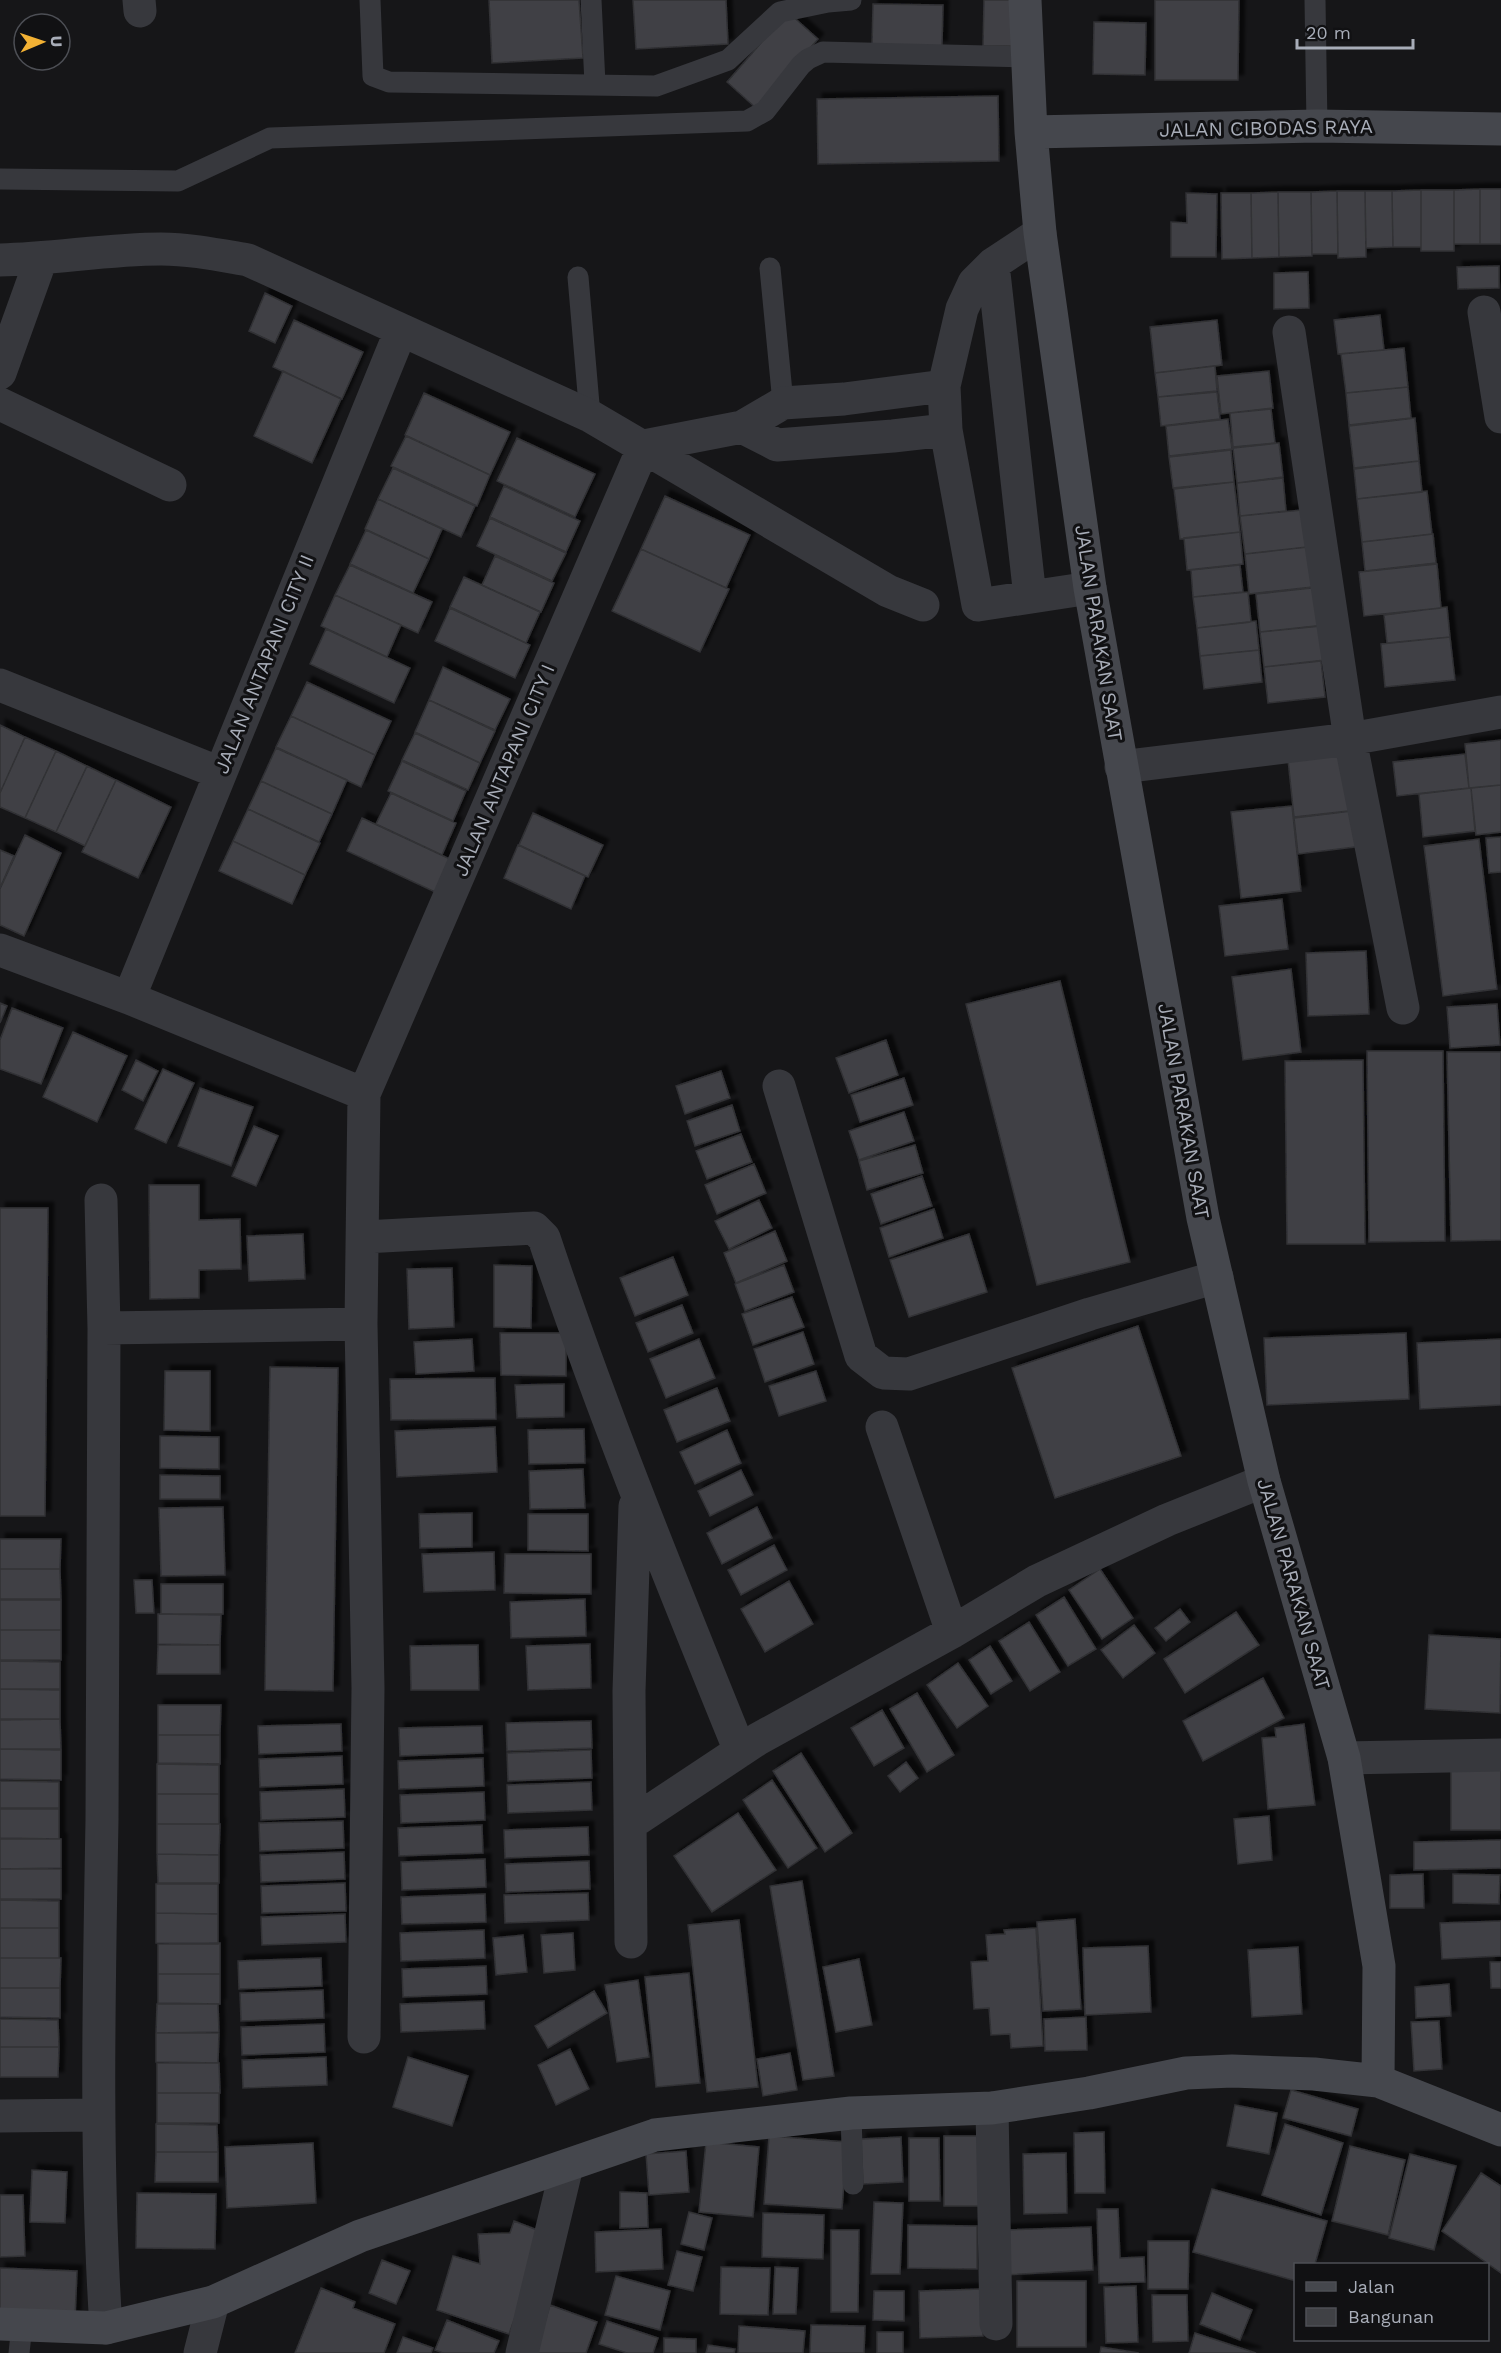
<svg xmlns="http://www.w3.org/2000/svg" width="1501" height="2353" viewBox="0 0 1501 2353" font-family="'Work Sans',sans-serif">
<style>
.building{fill:#404145;stroke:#303034;stroke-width:1.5;filter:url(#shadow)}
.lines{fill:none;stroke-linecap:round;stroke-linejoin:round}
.lane{stroke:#37383d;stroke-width:21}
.street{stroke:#37383d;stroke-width:33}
.secondary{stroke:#45474d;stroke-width:33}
.labels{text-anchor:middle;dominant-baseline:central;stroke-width:6;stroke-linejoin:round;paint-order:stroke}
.street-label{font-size:20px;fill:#a8adb8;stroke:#111113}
</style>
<defs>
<filter id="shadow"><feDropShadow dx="5.5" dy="-5.5" stdDeviation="1.5" flood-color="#0009"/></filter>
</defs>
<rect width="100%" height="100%" fill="#161618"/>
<path class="building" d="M489 0H579L583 58 492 63Z
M633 0H726L728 44 636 49Z
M984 0H1016L1015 46H983Z
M1155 0H1239L1238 80H1155Z
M873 4 943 5 942 46 872 45Z
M788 12 818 39 757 109 727 82Z
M1094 22 1146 23 1145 75 1093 74Z
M998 96 999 161 818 164 817 99Z
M1480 189V244H1454V190Z
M1480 189H1501V244H1480Z
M1421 190V247H1393L1392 191Z
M1421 190H1454V251H1421Z
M1337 191 1338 254H1312L1311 192Z
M1337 191H1365L1366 257 1338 258Z
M1365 191H1392L1393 247 1366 248Z
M1278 192 1279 257 1252 258 1251 193Z
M1278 192H1311L1312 256 1279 257Z
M1186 193 1217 194 1216 257H1171V222L1187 223Z
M1221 193H1251L1252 258 1222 259Z
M1499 266V288L1458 289 1457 267Z
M1308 272 1309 308 1274 309V273Z
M265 293 292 306 275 343 249 331Z
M1380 315 1384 350 1338 354 1334 320Z
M294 320 363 352 342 399 273 367Z
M1217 320 1222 365 1155 373 1150 327Z
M1404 348 1408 387 1346 393 1341 354Z
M1215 366 1217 391 1158 397 1155 373Z
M283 371 341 399 312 463 254 436Z
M1269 371 1273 408 1221 414 1217 376Z
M1408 387 1411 418 1349 425 1346 393Z
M1217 392 1220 419 1161 426 1158 397Z
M424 393 510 432 490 475 405 435Z
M1271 409 1275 443 1233 447 1230 413Z
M1415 418 1419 461 1354 468 1349 426Z
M1228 419 1232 449 1169 456 1166 426Z
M406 436 490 475 477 506 391 466Z
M517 438 595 474 575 517 497 481Z
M1279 443 1283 477 1237 483 1233 448Z
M1231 450 1234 482 1173 488 1169 457Z
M1419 461 1422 492 1357 499 1354 469Z
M393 468 475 506 461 537 378 499Z
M1283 478 1286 511 1240 516 1237 483Z
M1234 482 1240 532 1180 539 1174 489Z
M504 486 580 521 566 552 490 517Z
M1427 491 1432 534 1362 542 1357 499Z
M665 496 750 535 726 588 641 549Z
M378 499 442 529 429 559 365 529Z
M1312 509 1316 546 1245 554 1240 516Z
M490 518 566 553 552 581 477 546Z
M366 530 429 559 413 593 350 564Z
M1240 532 1243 564 1187 570 1184 538Z
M1433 534 1436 563 1365 571 1362 542Z
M1317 546 1322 586 1249 594 1245 554Z
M641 549 729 589 700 652 612 611Z
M495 556 554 583 541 612 482 585Z
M1437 564 1441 608 1364 616 1359 572Z
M350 565 432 602 418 633 335 595Z
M1240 565 1243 592 1193 597 1191 570Z
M464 577 540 612 526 643 450 607Z
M1321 587 1325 625 1260 632 1256 594Z
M1248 592 1251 622 1197 628 1193 597Z
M335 595 401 625 387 657 321 626Z
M1447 607 1450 637 1387 643 1384 615Z
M450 608 530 645 515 678 435 641Z
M1256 621 1259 650 1200 656 1197 628Z
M1321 626 1325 660 1264 667 1260 632Z
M326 629 410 668 394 703 310 664Z
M1450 637 1455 680 1385 687 1381 644Z
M1259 650 1262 682 1204 689 1200 656Z
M1321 661 1325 697 1268 703 1264 667Z
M443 667 510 699 495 730 429 700Z
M307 682 391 721 375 755 291 716Z
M429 700 495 731 480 763 415 732Z
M291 716 375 755 361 787 276 747Z
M0 725 25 737 0 793Z
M415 733 480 763 468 790 402 760Z
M25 737 56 751 25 818 0 807V793Z
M1501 740V785L1469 788 1465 744Z
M276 748 347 780 332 814 261 781Z
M56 751 87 766 56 832 25 818Z
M1352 753 1358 810 1294 817 1288 760Z
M1465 754 1469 788 1397 796 1393 762Z
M402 761 466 791 453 821 388 791Z
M87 766 116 780 85 846 56 832Z
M116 780 171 807 138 878 82 852Z
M261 781 332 814 319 842 248 809Z
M1501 785V832L1476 835 1471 788Z
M1471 788 1475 831 1423 837 1419 794Z
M391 793 456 823 442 855 376 824Z
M1292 806 1301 891 1241 898 1231 812Z
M248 809 320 843 305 875 233 841Z
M1360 810 1363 846 1298 854 1294 818Z
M533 813 603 845 588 877 519 845Z
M362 818 450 859 435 892 347 851Z
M25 835 61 853 24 936 0 925V889Z
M1501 837V872L1489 873 1486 838Z
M1479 839 1497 989 1443 996 1424 846Z
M233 841 305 875 292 904 219 871Z
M518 845 585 876 571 909 504 878Z
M0 850 14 856 0 888Z
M1282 899 1288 949 1225 956 1219 906Z
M1366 951 1369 1014 1308 1016 1306 953Z
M1291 969 1301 1052 1243 1060 1232 977Z
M1060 981 1130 1262 1037 1285 966 1004Z
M0 1003 7 1006 0 1023Z
M1497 1004 1500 1045 1450 1048 1447 1007Z
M12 1008 63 1028 41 1084 0 1069V1040Z
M73 1032 127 1056 97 1122 43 1097Z
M886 1040 898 1075 849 1093 836 1058Z
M1367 1051H1443L1445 1241 1369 1242Z
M1447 1052H1501V1240L1451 1241Z
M136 1060 158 1071 143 1101 122 1090Z
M1363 1060 1365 1244H1287L1285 1061Z
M163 1069 194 1083 166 1143 135 1129Z
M721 1071 730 1098 685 1114 676 1086Z
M904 1078 913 1105 860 1122 851 1095Z
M200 1088 253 1107 231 1166 178 1146Z
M732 1105 740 1131 695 1146 687 1121Z
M904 1112 914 1141 859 1160 849 1131Z
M254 1126 278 1136 256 1186 232 1176Z
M741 1134 752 1162 707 1179 696 1151Z
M915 1145 923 1173 867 1190 859 1161Z
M754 1164 766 1193 717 1214 705 1185Z
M922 1176 932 1206 881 1224 871 1194Z
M149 1185H199V1220L240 1219 241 1269 199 1270V1298L150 1299Z
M759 1200 772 1228 729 1249 715 1221Z
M0 1208H48L45 1516H0Z
M934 1209 943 1238 889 1257 880 1228Z
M775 1231 787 1261 736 1283 724 1253Z
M303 1234 305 1279 249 1281 247 1236Z
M969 1234 987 1292 909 1317 890 1260Z
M673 1257 688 1295 635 1316 620 1278Z
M494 1265 532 1266 531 1328 494 1327Z
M784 1265 794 1292 745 1311 735 1284Z
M452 1268 454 1327 409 1329 407 1269Z
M792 1297 804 1327 753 1345 742 1314Z
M682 1305 693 1333 648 1352 636 1323Z
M1138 1326 1181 1456 1055 1498 1012 1368Z
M803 1332 814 1364 765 1382 754 1349Z
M500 1333H566V1376L501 1375Z
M1406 1333 1409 1399 1267 1405 1264 1338Z
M472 1339 474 1371 416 1374 414 1342Z
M699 1339 715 1378 666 1398 650 1359Z
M1501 1339V1405L1420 1409 1417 1343Z
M270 1367 338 1368 333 1691 265 1690Z
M165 1371H210V1431L164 1430Z
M816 1371 826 1401 779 1416 769 1386Z
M495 1378 496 1419 391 1420 390 1379Z
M564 1384V1417L517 1418 515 1385Z
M717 1388 730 1421 677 1442 664 1410Z
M495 1427 497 1472 397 1477 395 1431Z
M584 1429 585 1463 529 1464 528 1430Z
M727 1430 741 1463 695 1484 680 1452Z
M160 1436 219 1437V1469L160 1468Z
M583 1469 585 1508 530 1509 529 1471Z
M741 1470 753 1495 710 1516 698 1491Z
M160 1475 220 1476V1499H160Z
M223 1507 225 1575 161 1576 159 1508Z
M757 1507 772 1538 722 1564 707 1533Z
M472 1513V1547L420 1548 419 1514Z
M528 1514H588V1551L528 1550Z
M0 1539H61L60 1569H0Z
M774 1545 787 1570 741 1595 728 1570Z
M494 1552 495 1590 424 1592 422 1554Z
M505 1554H591V1594L504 1593Z
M0 1569H60L61 1599H0Z
M1100 1569 1133 1618 1102 1639 1069 1590Z
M134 1580H152L154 1613H136Z
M789 1581 813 1624 765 1652 741 1609Z
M161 1584H223V1614H161Z
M1064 1597 1096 1649 1068 1666 1036 1615Z
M585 1599 586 1636 511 1638 510 1602Z
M0 1600H61V1630H0Z
M1180 1609 1190 1622 1166 1641 1155 1628Z
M1236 1612 1259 1645 1185 1693 1164 1659Z
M158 1614 221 1615 220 1645 158 1644Z
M1029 1622 1060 1672 1030 1691 999 1641Z
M1134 1625 1155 1653 1123 1678 1101 1650Z
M0 1630H61V1660H0Z
M1429 1635 1501 1639 1500 1713 1425 1709Z
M590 1644 591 1688 528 1690 526 1646Z
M158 1645H220V1674H157Z
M478 1645 479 1690H411L410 1646Z
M990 1646 1012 1681 991 1694 969 1660Z
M0 1661 60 1662V1689H0Z
M958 1663 988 1706 957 1728 927 1685Z
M1263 1678 1284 1718 1203 1761 1183 1721Z
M0 1689 60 1690V1719H0Z
M917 1693 954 1755 927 1772 890 1709Z
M158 1705H221L220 1735H158Z
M882 1710 904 1748 874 1766 851 1728Z
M60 1719 61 1749H0V1720Z
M591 1721 592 1748 507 1751 506 1723Z
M341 1724 342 1751 259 1754 258 1726Z
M1304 1724 1315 1805 1268 1809 1262 1738 1276 1737 1275 1728Z
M482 1726 483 1753 400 1756 399 1728Z
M158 1735H220V1764L158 1763Z
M0 1749 61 1750V1780L0 1779Z
M591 1750 592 1778 508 1781 507 1753Z
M801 1753 852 1833 825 1852 773 1771Z
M342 1756 343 1784 260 1787 259 1759Z
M483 1758 484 1786 399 1789 398 1761Z
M906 1762 918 1778 900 1792 888 1776Z
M157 1764 219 1765V1794H157Z
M1451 1765 1501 1766V1830H1451Z
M772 1780 817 1848 788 1868 743 1800Z
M0 1781 59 1782V1808H0Z
M591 1782 592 1810 508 1813 507 1785Z
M344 1789 345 1817 261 1820 260 1792Z
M484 1792 485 1820 401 1823 400 1795Z
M157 1794H219V1824H157Z
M0 1809H59V1839L0 1838Z
M738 1813 776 1870 712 1912 674 1856Z
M1269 1816 1272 1860 1238 1864 1234 1819Z
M343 1821 344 1848 260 1851 259 1823Z
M157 1824H220L219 1855 157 1854Z
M482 1825 483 1853 399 1856 398 1828Z
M588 1827 589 1855 505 1858 504 1830Z
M0 1839H61V1868L0 1869Z
M1501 1840V1868L1414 1870V1842Z
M344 1852 345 1879 261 1882 260 1855Z
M157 1854 219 1855V1883H158Z
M485 1859 486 1887 402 1890 401 1862Z
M589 1861 590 1889 506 1892 505 1864Z
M0 1869H61V1899H0Z
M1423 1874 1424 1908H1390V1875Z
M1453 1874 1500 1875 1499 1904 1453 1903Z
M802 1881 834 2076 803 2080 770 1886Z
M345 1883 346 1911 262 1913 261 1886Z
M156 1884H218V1914L156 1913Z
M588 1893 589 1920 505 1923 504 1895Z
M485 1894 486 1922 402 1924 401 1897Z
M0 1900 59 1901V1928H0Z
M156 1913 218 1914V1944L156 1943Z
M345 1914 346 1942 262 1945 261 1917Z
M1075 1919 1081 2009 1043 2011 1037 1922Z
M739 1920 758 2087 707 2092 688 1925Z
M1501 1921V1956L1442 1959 1440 1923Z
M0 1928H59V1958H0Z
M1036 1928 1043 2046 1011 2048 1010 2034 991 2035 989 2008 974 2009 971 1962 988 1961 986 1935 1005 1934 1004 1930Z
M484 1930 485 1958 401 1961 400 1933Z
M573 1933 575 1970 544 1973 541 1935Z
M523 1935 527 1972 496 1975 493 1938Z
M220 1943V1974H158V1944Z
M1148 1946 1151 2012 1085 2015 1083 1948Z
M1298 1947 1302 2014 1252 2017 1248 1950Z
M0 1958H61L60 1988H0Z
M321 1958 322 1986 239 1989 238 1961Z
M859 1959 872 2025 836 2032 823 1967Z
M1490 1962H1501V1988H1491Z
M486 1966 487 1994 403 1997 402 1969Z
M689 1973 700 2083 656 2087 645 1977Z
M158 1974H220V2004L158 2003Z
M638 1980 649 2057 617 2062 605 1985Z
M1449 1984 1451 2016 1416 2018 1415 1987Z
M0 1988H60V2018L0 2017Z
M323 1990 324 2018 241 2021 240 1993Z
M594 1991 607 2013 548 2048 535 2026Z
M484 2001 485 2029 401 2032 400 2004Z
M157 2004H218L219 2032 156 2033Z
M1086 2017 1087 2050 1045 2051 1044 2019Z
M0 2019 58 2020 59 2047H0Z
M1439 2021 1442 2069 1414 2071 1411 2022Z
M324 2024 325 2052 242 2055 241 2027Z
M156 2033H219L218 2063 156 2062Z
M0 2047H59L58 2077H0Z
M570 2049 589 2089 556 2105 538 2065Z
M790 2053 797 2090 763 2096 757 2059Z
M326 2057 327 2085 243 2088 242 2060Z
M408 2057 468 2076 452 2126 393 2107Z
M157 2063H219L220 2093H157Z
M1291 2090 1358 2109 1351 2136 1283 2118Z
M157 2093H219V2123H157Z
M1235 2105 1277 2113 1269 2154 1227 2146Z
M156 2124 217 2125 218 2152H156Z
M1285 2124 1343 2143 1321 2215 1262 2195Z
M1104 2132 1105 2193H1075L1074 2133Z
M769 2136 847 2142 842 2209 764 2204Z
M944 2136H990L991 2206H944Z
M901 2137 903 2182 863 2184 861 2139Z
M909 2138H939L940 2201H909Z
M706 2142 759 2147 753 2217 699 2212Z
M313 2143 316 2203 227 2208 225 2147Z
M1350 2146 1405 2160 1388 2235 1332 2221Z
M686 2151 689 2192 649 2195 646 2154Z
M156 2152H218V2182H155Z
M1066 2153 1067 2213 1024 2214 1023 2154Z
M1410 2154 1456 2166 1434 2250 1389 2238Z
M32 2170 67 2172 65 2223 30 2222Z
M1481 2173 1501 2186V2273L1442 2231Z
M1212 2189 1327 2221 1315 2264H1296V2281L1193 2252Z
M620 2192 647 2193 648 2227 620 2228Z
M137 2193 216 2194 215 2249 136 2248Z
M0 2195H23L25 2256 0 2257Z
M874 2202 903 2203 900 2274H871Z
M1097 2209H1118L1120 2258 1144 2257 1145 2282 1099 2283Z
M689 2212 712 2218 704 2250 681 2244Z
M763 2213 824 2215 823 2259 762 2257Z
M514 2221 545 2233 509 2334 437 2310 453 2256 480 2264 478 2234 510 2233Z
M908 2225 977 2226V2269L908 2268Z
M1091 2227 1093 2270 1004 2275 1003 2230Z
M661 2229 663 2269 596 2272 595 2232Z
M831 2230H859L858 2312H831Z
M1148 2241H1189L1188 2289H1148Z
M677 2251 702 2257 693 2291 668 2285Z
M382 2260 410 2271 396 2304 369 2293Z
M721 2267 770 2268 768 2315 720 2314Z
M775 2267 798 2268 796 2314H773Z
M0 2268 77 2271 75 2318 0 2316Z
M616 2276 670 2291 660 2330 605 2315Z
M1017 2281H1086V2347H1017Z
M1136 2286 1138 2342 1106 2343 1104 2287Z
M321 2288 355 2302 353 2308 395 2324 384 2353H295Z
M982 2289 983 2336 920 2338 919 2291Z
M874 2291H904V2321L873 2320Z
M1212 2293 1252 2310 1240 2340 1200 2324Z
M1152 2295H1187L1188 2341 1153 2342Z
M550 2305 597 2322 586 2353H536Z
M447 2320 499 2341 494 2353H443L435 2350Z
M607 2321 658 2338 653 2353H627L599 2344Z
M811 2325 865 2326 864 2353H810Z
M739 2326 805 2331 803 2353H738Z
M877 2332H903V2353H877Z
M1195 2333 1256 2353H1189Z
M403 2337 433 2348 431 2353H397Z
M664 2338 696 2339V2353H664Z
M708 2345 735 2349 734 2353H706Z
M1101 2347 1139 2353H1100Z"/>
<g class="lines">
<path class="lane" d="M370 0 373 76 389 82 656 86 728 60 780 12 828 2 851 0
M591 0 595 84
M1315 0 1317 126
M0 179 178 181 270 138 747 121 765 111 801 65 808 59 823 52 1028 57
M770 268 783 403
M578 277 590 416
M851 2113 853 2184
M19 2353 22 2325"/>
<path class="street" d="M139 0 140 11
M1040 233 993 264 974 283 962 309 944 386 946 430 978 605 1090 588
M0 260C54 259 107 249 161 249 190 249 219 255 248 260L590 416 888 591 923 605
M993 264 1030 597
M1484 312 1501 417
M1289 332 1350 739 1403 1008
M0 373 41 259
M0 404 170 485
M742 427 777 445 893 436 946 430
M0 685 220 773
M1121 767 1350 739 1501 712
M0 950 129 998 364 1094
M129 998 401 330
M779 1086 861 1356 883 1373 909 1374 1090 1314 1217 1277
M101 1200 104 1328 361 1324
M364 1237 534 1228 544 1238C602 1412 671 1581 740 1751
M104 1328C104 1492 104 1656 102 1820 99 1990 95 2159 106 2328
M882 1427 952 1632
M1344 1758 1501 1755
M630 1824 758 1739 952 1632 1037 1581 1167 1520 1264 1481
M631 1942 629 1691 635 1506
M364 2037 368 1688 361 1324 364 1094 644 446 742 427 783 403 844 399 944 386
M992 2108 996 2324
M0 2116 98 2115
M200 2353 213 2302
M522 2353 567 2166"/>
<path class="secondary" d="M1025 0 1031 132 1040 233 1090 588 1203 1218 1264 1481 1344 1758 1379 1966 1378 2081
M1031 132 1317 126 1501 129
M0 2324 106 2328 213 2302 360 2236 655 2135 851 2113 992 2108 1089 2093 1186 2073 1232 2071 1314 2074 1378 2081 1501 2130"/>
</g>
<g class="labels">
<g class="street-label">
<text transform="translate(1266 128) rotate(-1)">JALAN CIBODAS RAYA</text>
<text transform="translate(1099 633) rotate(81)">JALAN PARAKAN SAAT</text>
<text transform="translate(264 664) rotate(-68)">JALAN ANTAPANI CITY II</text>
<text transform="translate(504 770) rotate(-67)">JALAN ANTAPANI CITY I</text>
<text transform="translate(1184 1111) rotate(80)">JALAN PARAKAN SAAT</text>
<text transform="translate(1294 1584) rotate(74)">JALAN PARAKAN SAAT</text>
</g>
</g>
<rect x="1294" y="2263" width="195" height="78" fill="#111113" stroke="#4d4f55" stroke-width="1.5"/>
<rect x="1306" y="2282" width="30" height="9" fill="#45474d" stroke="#4d4f55" stroke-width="1.5"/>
<text x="1348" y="2293" font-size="18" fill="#a8adb8">Jalan</text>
<rect x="1306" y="2308" width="30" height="18" fill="#404145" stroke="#4d4f55" stroke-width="1.5"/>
<text x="1348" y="2323" font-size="18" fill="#a8adb8">Bangunan</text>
<g transform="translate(42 42) rotate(88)"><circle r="28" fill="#111113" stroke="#4d4f55" stroke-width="1.5"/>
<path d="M0-4.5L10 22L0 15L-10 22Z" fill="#f2b134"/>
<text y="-9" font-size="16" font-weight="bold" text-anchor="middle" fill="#a8adb8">U</text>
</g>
<path d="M1297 39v9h116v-9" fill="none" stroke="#a8adb8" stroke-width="3"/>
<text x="1306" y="39" font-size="18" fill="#a8adb8" stroke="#111113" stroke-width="4.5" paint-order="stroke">20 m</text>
</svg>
